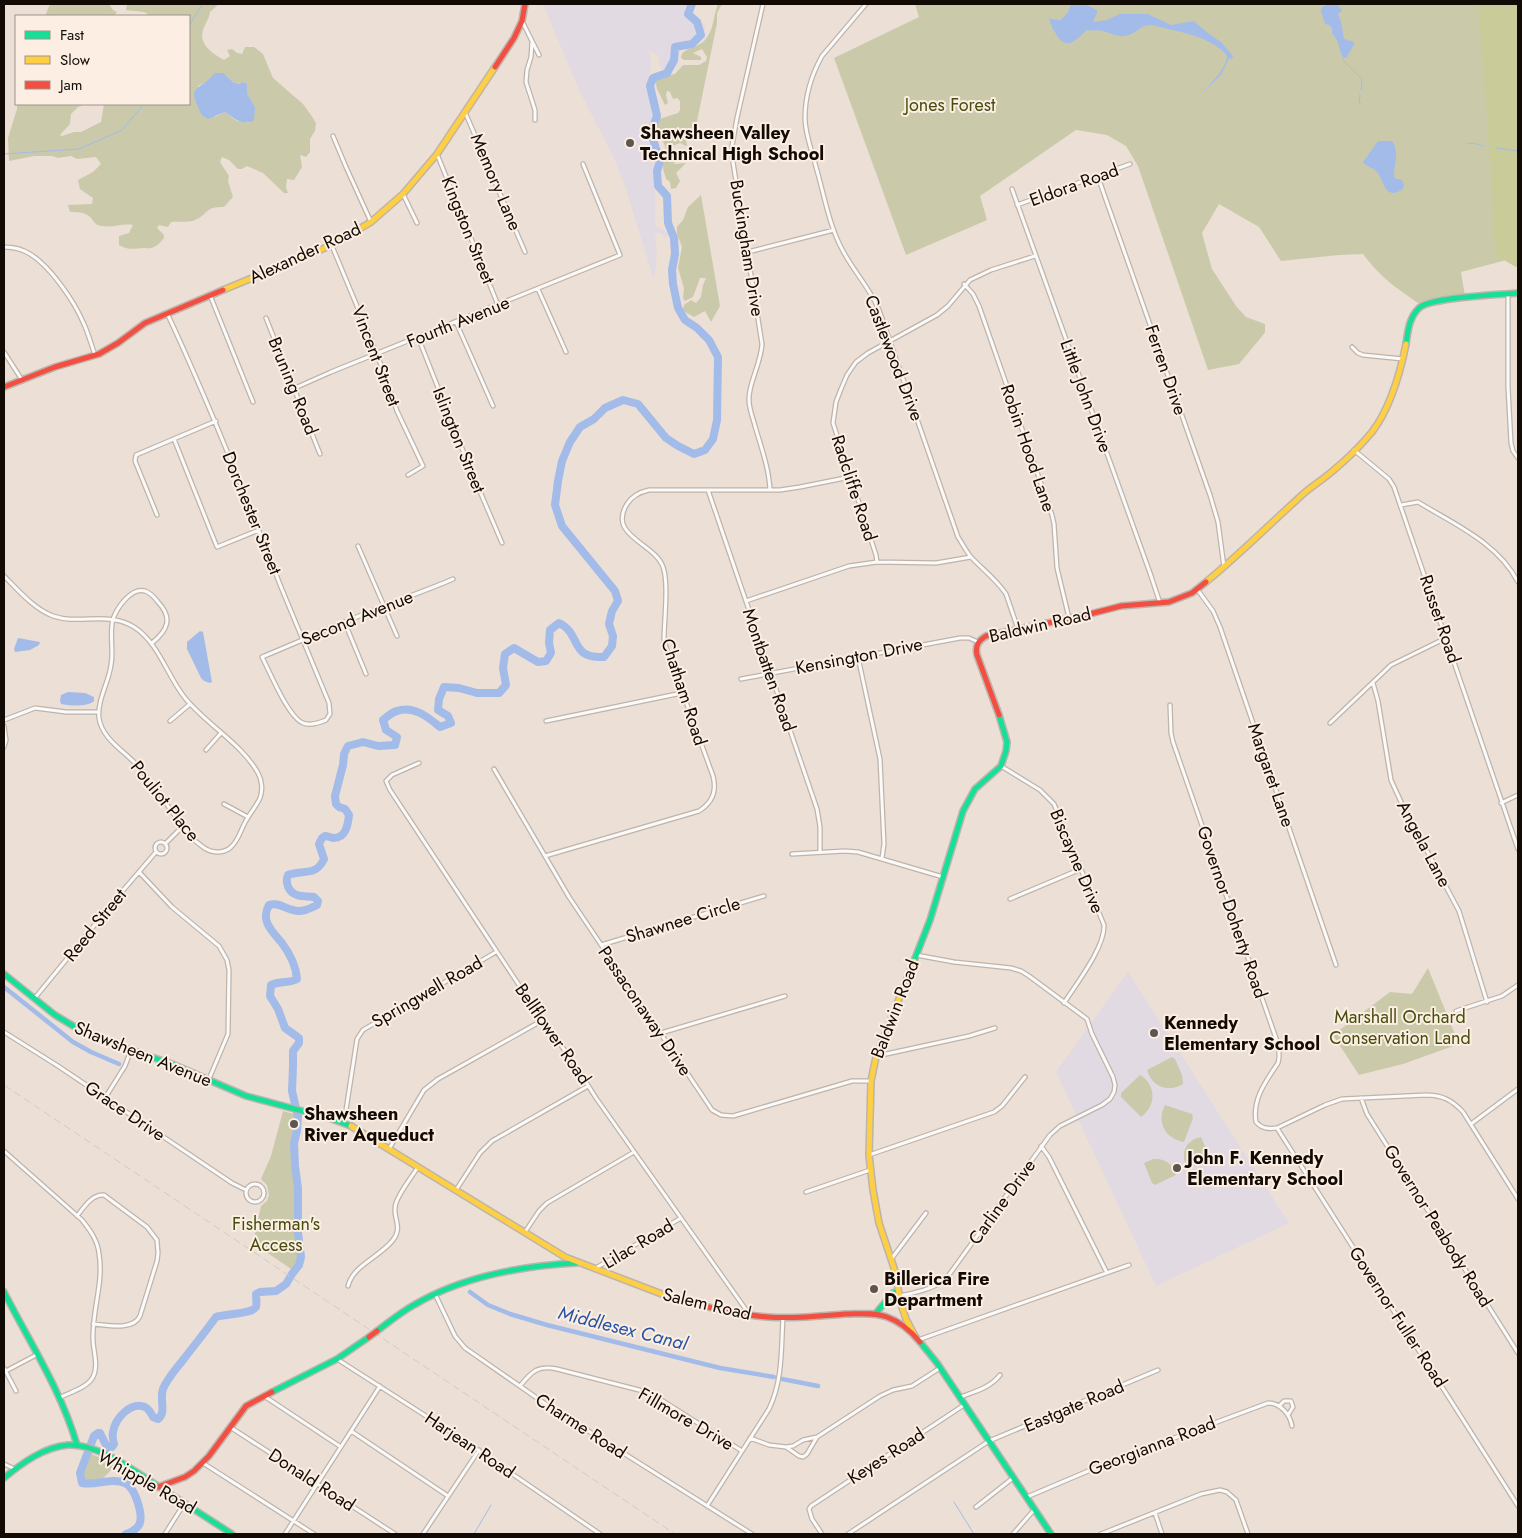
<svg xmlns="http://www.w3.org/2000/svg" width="1522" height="1538" viewBox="0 0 1522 1538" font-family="Jost,sans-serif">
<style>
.education{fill:#e2dae2}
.green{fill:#cacaab;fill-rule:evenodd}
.forest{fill:#c9cb99}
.water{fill:#a3bbe9}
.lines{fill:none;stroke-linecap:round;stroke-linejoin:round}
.stream{stroke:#a3bbe9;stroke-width:1}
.canal{stroke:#a3bbe9;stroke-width:4.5}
.river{stroke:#a3bbe9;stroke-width:8}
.street-casing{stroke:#bdb4ac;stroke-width:5.5}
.fast-casing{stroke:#bdb4ac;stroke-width:8}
.slow-casing{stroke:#bdb4ac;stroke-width:8}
.jam-casing{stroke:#bdb4ac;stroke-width:8}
.street{stroke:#fcfaf9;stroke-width:3}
.fast{stroke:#16e098;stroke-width:5}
.slow{stroke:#ffcf43;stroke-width:5}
.jam{stroke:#f24e42;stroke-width:5}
.rail{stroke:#d0ccc9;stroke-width:1;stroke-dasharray:8 4;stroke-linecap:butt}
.jam-bridge-casing{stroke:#bdb4ac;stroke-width:8;stroke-linecap:butt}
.jam-bridge{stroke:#f24e42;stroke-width:5}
.poi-dot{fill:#5e554e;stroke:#fceee2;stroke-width:2}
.labels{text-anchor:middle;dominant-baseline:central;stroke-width:4;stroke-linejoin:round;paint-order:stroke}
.park-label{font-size:18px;fill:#454d0e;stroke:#fceee2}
.poi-label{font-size:18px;font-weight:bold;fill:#120a05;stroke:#fceee2;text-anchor:start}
.street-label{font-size:18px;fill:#120a05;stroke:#fceee2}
.water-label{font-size:19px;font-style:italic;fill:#2753a4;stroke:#fceee2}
</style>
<rect width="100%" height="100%" fill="#ecdfd6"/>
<path class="education" d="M543 4H692L689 16V20L695 23 706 25 704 33 700 38 680 49 678 65 672 70 667 72 662 70 659 62V56L649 50 651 65 648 83 651 92 659 102 660 107 658 110 652 109V115L656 158V170L653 184 655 193V224L657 227 667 232 668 235 665 239 661 233H656L655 236 657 254 654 280 626 189 614 158 580 92Z
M1128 972 1289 1223 1156 1286 1056 1072Z"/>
<path class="green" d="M50 4H109L113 10 117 12 114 16H45Z
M127 4H219L210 12C209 19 205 24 203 30 198 44 214 55 224 60L230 56 227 50 232 49 237 53 242 54 245 47H254L263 54 273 78 303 104 311 115 316 123 315 131 310 139V152L306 157 300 155 302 167 294 180 287 179 286 187 288 193H284L263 173 247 166 242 169H238L229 160 222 157 220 162 229 176 228 181 233 197 224 207C204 207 210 213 195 220 189 223 178 221 171 222L168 227 159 225 157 228 164 235V238C161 242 156 247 151 248 148 249 145 248 143 248 133 249 127 250 119 245V236L129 233 133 225C123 223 113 228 101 226 94 225 94 220 89 216 84 212 76 212 70 212L68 205 92 204 93 198 80 189 78 180 93 172 101 164 96 157 77 159 71 156 58 158 52 156H34L9 161 8 138 17 109V104H86L78 107 71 114 70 124 60 135 62 136 74 132H81L101 122 104 104H189V16H147L148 14 144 12 126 10ZM226 76 233 82 240 84 255 107 249 123 237 121 225 112 215 117 198 86 206 82Z
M718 4H722L717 13V23L694 136 690 140 686 141 687 145 686 146 680 143 672 146 674 153 683 159V161H675L674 164 686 163 676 173 680 181 676 188 671 189 670 182 666 179C665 174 663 171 663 167 662 160 667 153 665 146 662 137 658 135 656 123L659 119 678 113 680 110V101L677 98 673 99 670 92 667 91 666 95 668 103 665 105 657 89 655 79 658 77 675 74 683 65H699L706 61 707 57 702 49 693 53 701 57V60H684L681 58C681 48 698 48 705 40 714 30 713 16 718 4Z
M915 4H1498L1513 251 1503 261 1461 272 1465 296 1418 303C1396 288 1379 276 1363 254L1339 255 1281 261 1259 227 1219 204 1202 233 1212 269 1236 306 1246 317 1265 324V332L1263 335 1239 364 1208 370 1138 166 1126 146 1107 135 1076 130 980 196 987 220 906 255 834 58 919 17Z
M701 195 720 306 711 322 705 311 694 317 685 312 683 309 684 305 691 300 696 303 701 297 703 285 706 278H700L693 297 685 301 683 298 684 288 678 268 682 247 677 234V227L683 220 688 207Z
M1428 968 1459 1044 1403 1064 1359 1075 1333 1035 1390 992 1412 994Z
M1172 1057 1175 1059 1182 1075 1183 1084C1168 1093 1152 1087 1147 1070Z
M1140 1075C1156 1085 1157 1105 1141 1117L1121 1097V1093Z
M1165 1105 1192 1114 1193 1118 1184 1142C1165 1139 1156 1122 1165 1105Z
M283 1111 297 1115 298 1117 297 1131 294 1143 295 1166 298 1188V1233L301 1257 299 1265 294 1271 253 1243 261 1206 267 1201 269 1195 267 1185 261 1179 271 1156Z
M1201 1137 1210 1158 1208 1161 1188 1168C1179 1155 1185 1140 1201 1137Z
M1153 1159C1165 1158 1173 1164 1176 1175L1155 1185 1152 1183 1144 1163Z
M89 1453 115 1464C107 1476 98 1486 82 1482L80 1472Z"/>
<path class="forest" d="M1478 4H1518V266L1516 267 1495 255 1491 172Z"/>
<path class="water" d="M1071 4H1085L1097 10V13L1093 22 1107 20 1120 14H1148L1171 25 1194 21 1204 30 1222 43 1233 56 1232 59 1229 58 1221 75 1202 93C1211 83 1226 70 1227 55 1211 38 1186 33 1164 28 1158 27 1152 23 1145 26 1138 28 1134 35 1125 36 1117 37 1110 33 1103 31 1098 30 1093 31 1087 30 1076 40 1066 52 1056 34 1053 29 1049 22 1049 16L1051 19 1061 20 1068 12Z
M1329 4H1336L1339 6 1342 11 1339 13 1338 15 1341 21 1344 39 1354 42V45L1346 58 1342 56 1337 40 1332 33V28L1329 25 1325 24 1321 11 1322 7Z
M215 73H223L233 82 239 84 243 82 247 84V94L255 107 254 120C243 127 234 118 225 112L208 119C202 116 200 113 198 107 190 90 195 90 207 81 210 79 212 75 215 73Z
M1378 141H1392C1400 152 1394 164 1394 176L1395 178 1402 180 1404 184 1403 189C1384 202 1384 179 1376 171 1372 167 1367 167 1363 162Z
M200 631 203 632 212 682 210 683 204 681 201 678 187 649V642Z
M18 638 40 642 39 645 30 650 15 652 14 649Z
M68 692 85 693 94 697V701C87 707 70 706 61 704L60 701 61 695Z"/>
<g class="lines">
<path class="stream" d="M189 25 203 4
M1343 57V60L1362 79 1361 90
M1360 94 1359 102 1361 104
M1467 144 1473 143 1483 146
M1497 148 1518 151
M4 154 79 149 122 130 144 104
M954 1502 974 1534
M474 1534 491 1505"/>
<path class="canal" d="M4 987 73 1042 91 1052 119 1064
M470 1292 488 1305 510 1314 547 1325 720 1368 774 1377
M782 1379 818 1386"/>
<path class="river" d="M126 1534C132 1532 136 1530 139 1525 144 1516 135 1487 125 1483 111 1477 96 1486 82 1483L80 1473 94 1436 98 1433H100L107 1447H112L114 1444C113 1440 112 1436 113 1432 115 1419 130 1401 145 1407 149 1409 151 1413 153 1417L158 1419C167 1412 159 1399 163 1389 167 1379 176 1369 183 1360 194 1346 205 1332 216 1317 224 1314 252 1314 256 1307 257 1304 256 1297 256 1294L260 1292 276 1291 286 1284 292 1274 299 1265 301 1257 298 1233V1188L295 1166 294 1143 297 1131 298 1117 292 1091 293 1066V1051L299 1043V1038L285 1028 278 1009 270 996 271 985C282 980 288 984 297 979 296 965 290 954 282 943 272 931 260 921 269 905 278 902 284 908 293 910 301 913 309 909 317 905L318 901 314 897C309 896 302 897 297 895 288 892 285 882 288 875 303 869 316 877 324 859L319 844 322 838 325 836C328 836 331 838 334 838 346 838 348 824 349 815L345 809 339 807 336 804 335 796 343 765 344 754 348 746 363 742 378 746 395 745 397 737 386 730 383 720C387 717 392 712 397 711 413 705 428 717 440 727L451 723 448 716 438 710 439 699 444 687 459 688 477 693H499L506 685 503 668 505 654 514 648 538 662 546 661 551 653 549 643 550 630 559 623C582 634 569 659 604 657L612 646 613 636 609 624 612 611 618 601 615 591 562 526 555 505 558 481 562 461 570 442 580 427 594 419 605 408 623 400 638 404 666 438 678 446 694 454 705 450 713 439 717 420 718 357 709 340 697 328 685 320 678 308 673 284 672 270 675 254 674 238 668 223 667 196 658 186 657 171 661 158 656 149 651 132 657 116 650 86 653 78 667 73 674 60 675 47 692 44 701 35 697 22 688 14 692 4"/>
<defs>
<path id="street" d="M763 4 737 118 732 146V156L762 344C761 364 748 384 749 400 749 409 753 418 755 426 761 447 769 468 770 490
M866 4 822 56C812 74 805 97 805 118 805 134 812 151 816 167 824 194 829 226 843 251 854 272 870 288 879 310L958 537C962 543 966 551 971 557 982 569 996 579 1006 594L1018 629
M522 21 539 55
M532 42 531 57 527 70 526 82 535 110V120
M465 112 525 252
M333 136 346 167 371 222
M437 154 498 305
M1098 177 1210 495 1218 522 1224 567
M1012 189 1150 573 1160 603
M403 194 417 223
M1017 205 1130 164
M332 246 377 354 397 411 423 466 408 475
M4 247C13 247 22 249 30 254 50 266 74 301 83 322 88 332 91 344 95 355
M748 252 834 230
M964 284 973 294 979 306 1052 515 1054 524 1057 568 1069 618
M538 289 566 352
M1508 294V387L1511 443 1513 451 1518 458
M210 295 253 402
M167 313C209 403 245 495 281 587 297 626 313 664 329 703L330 714 326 720C319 723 310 726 303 723 288 717 270 672 262 657 303 640 343 622 384 606 407 597 430 589 453 579
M266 318 320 454
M456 322 493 406
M418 337 467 461 502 543
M1352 347 1358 353 1363 355 1403 359
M4 352 22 380
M295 388 331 372 620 255 583 164
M174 439 217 547 259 530
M1354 450 1389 479 1394 487 1518 849
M708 490 817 809 820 827V852
M1401 505 1418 502C1454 524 1498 543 1518 582
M157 515 135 461 136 455 216 421
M358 546 397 636
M877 562 876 555 833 423 836 402 841 389 847 375 856 362 868 353 937 315 948 306 970 280 991 270 1035 256
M4 576C18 590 34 609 53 616 79 625 109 611 134 627 159 643 167 676 185 698 206 724 242 744 258 773 262 780 263 790 260 798 257 805 251 812 247 819 241 828 239 841 230 848 222 854 211 853 203 847 191 839 183 827 175 816 165 801 154 786 143 772 130 754 102 741 99 718 97 700 109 682 111 665 114 650 109 634 113 619 117 608 131 587 145 591 151 593 155 598 158 602 173 618 168 630 152 643
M1197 589 1213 611 1220 627 1336 965
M746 601 849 566 877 562 936 563 971 557
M345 623 366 674
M858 657 880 759 884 844 882 858
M741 679 960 638H969L978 642
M1373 683 1378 701 1391 780 1402 804 1459 911 1487 1002
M1170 705 1171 733 1173 742 1279 1047V1058L1278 1063C1266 1081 1252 1099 1256 1122 1262 1129 1269 1129 1277 1128L1325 1105 1342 1099 1426 1095C1442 1095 1452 1100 1463 1112L1518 1199
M4 720 35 708 66 712H99
M170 721 190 704
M546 721 682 693
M1330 723 1391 665 1446 638
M4 726 6 740 4 747
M206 750 221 733
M419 763 392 775 386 781 390 790 519 985 579 1071 596 1098 749 1314
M1001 766 1040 790 1054 804 1104 925C1105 947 1077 983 1064 1003
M494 769 569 897 712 1110 721 1115 733 1116 852 1081H871
M1501 803 1518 795
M224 804 248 817
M155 848a6 6 0 1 1 12 0a6 6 0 1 1-12 0Z
M165 844 183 826
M792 854 845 851 858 852 943 877
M545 856 699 811C712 803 717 791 713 776L666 647 664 640C664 621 669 583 663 567 655 543 607 536 627 504 632 496 640 492 649 490H780L800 487 850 477
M139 872 172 907 219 946 227 960 229 970 228 1034 209 1079
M1010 899 1081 869
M601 945 764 896
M34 999 120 894 156 852
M1456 1011 1502 996 1518 985
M4 1032 58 1066 232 1183 246 1190
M661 1033 785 996
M877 1056 969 1036 995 1028
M105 1098 125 1066 131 1050
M1361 1098 1367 1114 1518 1353
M344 1123 357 1039 363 1030 496 952
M1471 1124 1518 1089
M1277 1128 1518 1506
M1041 1146 1049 1157 1107 1273
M389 1149 424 1090 438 1079 543 1020
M4 1151 82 1220C90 1230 98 1241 99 1254 104 1282 92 1310 93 1339 93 1351 99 1365 93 1377 88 1387 71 1392 61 1397
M869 1155 994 1112 1002 1106 1025 1077
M246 1193a9 9 0 1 1 18 0a9 9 0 1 1-18 0Z
M456 1190 480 1153 492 1141 588 1086
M806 1192 870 1170
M77 1216C84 1207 92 1194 104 1195L147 1227 157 1240 158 1253 157 1261 140 1316C133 1331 107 1325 93 1324
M525 1232 539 1211 547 1203 634 1152
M892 1258 926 1213
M594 1269 681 1218
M348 1286C353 1265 380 1257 393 1240 404 1226 391 1217 396 1203 400 1191 411 1178 418 1167
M435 1294 455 1336 465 1348 547 1405 752 1534
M899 1296C914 1293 934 1289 946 1279L1050 1135 1060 1126 1102 1105 1110 1099 1114 1092 1115 1085 1113 1077 1092 1034 1087 1019 1029 976 1021 971 1011 968 954 962 916 955
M918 1340 1129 1265
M337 1359 454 1434 600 1534
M4 1368 16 1391
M4 1372 38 1354
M520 1386C532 1371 538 1365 557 1369L643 1391 663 1401 742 1451
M264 1396 341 1447
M960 1397C974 1392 990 1388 1000 1375
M1279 1406 1284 1401H1291L1293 1407 1288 1415
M230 1427 395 1534
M351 1431 448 1496
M817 1437 880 1396 893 1390 912 1386 940 1368
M817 1437 807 1454 803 1457 799 1456 786 1447 793 1446 803 1440Z
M750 1438 769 1445 786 1447
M203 1463 314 1534
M4 1464 15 1469
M1027 1497 1107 1463 1268 1403C1280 1403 1290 1414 1292 1426
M707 1506 769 1409C783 1380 781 1349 783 1318
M976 1507 1013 1478
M1155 1513 1162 1534
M165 1534 184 1504
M285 1534 380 1386
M423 1534 479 1450
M822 1534 812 1519 809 1509 811 1506 964 1405
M848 1534 989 1441 1158 1370
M1013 1534 1034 1510
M1101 1534 1201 1494 1220 1490 1227 1492 1236 1500 1248 1534"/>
<path id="fast" d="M1406 344C1408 330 1409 318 1419 308 1431 297 1499 295 1518 293
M914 961 930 920 963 811 975 789 1001 766 1006 751 1007 742 999 715
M4 974 55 1015 90 1036 172 1064 246 1096 329 1118 351 1126
M4 1292C30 1343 61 1390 77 1445
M876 1313 893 1293 898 1291
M377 1331C389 1322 401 1312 414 1305 463 1276 520 1266 576 1263
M920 1342 937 1363 1051 1534
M272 1392 337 1359 369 1337
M4 1478C22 1463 44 1447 68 1445 100 1443 138 1474 164 1490 187 1505 209 1519 232 1534"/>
<path id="slow" d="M223 290 332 245 371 222 403 194 437 154 495 67
M1206 582C1239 555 1270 524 1302 495 1312 486 1324 479 1335 469 1347 459 1362 444 1372 432 1391 407 1400 374 1406 344
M914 961 876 1057 871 1081 869 1155 873 1190 879 1223 894 1268 901 1304 906 1319 916 1338
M351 1126 565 1257 667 1296"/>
<path id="jam" d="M495 67 514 38 522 21 525 4
M4 387 55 367 99 354 118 343 145 323 223 290
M999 715 977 655C975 646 978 641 986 636L1086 615 1121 606 1169 602 1192 593 1206 582
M667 1296C698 1305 736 1315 768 1317 794 1319 820 1316 845 1314 859 1314 874 1312 887 1317 901 1322 911 1331 920 1342
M158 1487 185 1477 194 1471 209 1456 246 1406 272 1392"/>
</defs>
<use href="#street" class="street-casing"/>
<use href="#fast" class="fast-casing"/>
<use href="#slow" class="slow-casing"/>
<use href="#jam" class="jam-casing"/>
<use href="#street" class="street"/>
<use href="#fast" class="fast"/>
<use href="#slow" class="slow"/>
<use href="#jam" class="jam"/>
<path class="rail" d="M4 1085 675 1534"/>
<defs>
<path id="jam-bridge" d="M369 1337 377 1331"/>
</defs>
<use href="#jam-bridge" class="jam-bridge-casing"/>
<use href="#jam-bridge" class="jam-bridge"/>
</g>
<g class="poi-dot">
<circle cx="630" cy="143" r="5"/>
<circle cx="1154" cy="1033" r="5"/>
<circle cx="294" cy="1124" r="5"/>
<circle cx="1177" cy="1168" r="5"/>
<circle cx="874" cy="1289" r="5"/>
</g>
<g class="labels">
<g class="park-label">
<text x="950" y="105">Jones Forest</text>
<text x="1400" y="1017">Marshall Orchard<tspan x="1400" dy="21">Conservation Land</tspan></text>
<text x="276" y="1224">Fisherman's<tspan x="276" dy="21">Access</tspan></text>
</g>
<g class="poi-label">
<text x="640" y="133">Shawsheen Valley<tspan x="640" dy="21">Technical High School</tspan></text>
<text x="1164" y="1023">Kennedy<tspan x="1164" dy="21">Elementary School</tspan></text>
<text x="304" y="1114">Shawsheen<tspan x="304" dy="21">River Aqueduct</tspan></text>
<text x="1187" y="1158">John F. Kennedy<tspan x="1187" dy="21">Elementary School</tspan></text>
<text x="884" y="1279">Billerica Fire<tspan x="884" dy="21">Department</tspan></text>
</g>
<g class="street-label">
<text transform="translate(496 182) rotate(67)">Memory Lane</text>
<text transform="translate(1074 185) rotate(-20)">Eldora Road</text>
<text transform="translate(468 230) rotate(68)">Kingston Street</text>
<text transform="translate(747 248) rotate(81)">Buckingham Drive</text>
<text transform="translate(305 253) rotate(-25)">Alexander Road</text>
<text transform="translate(458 322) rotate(-22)">Fourth Avenue</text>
<text transform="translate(376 356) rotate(69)">Vincent Street</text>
<text transform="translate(894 358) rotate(69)">Castlewood Drive</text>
<text transform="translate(1166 370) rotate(71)">Ferren Drive</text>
<text transform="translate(293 386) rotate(68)">Bruning Road</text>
<text transform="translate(1086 396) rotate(70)">Little John Drive</text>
<text transform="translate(459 440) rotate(68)">Islington Street</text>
<text transform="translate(1028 448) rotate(71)">Robin Hood Lane</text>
<text transform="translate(854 488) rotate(72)">Radcliffe Road</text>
<text transform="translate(252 513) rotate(68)">Dorchester Street</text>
<text transform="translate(357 618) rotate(-22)">Second Avenue</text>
<text transform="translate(1440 619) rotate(71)">Russet Road</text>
<text transform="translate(1040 625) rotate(-13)">Baldwin Road</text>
<text transform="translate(859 656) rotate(-11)">Kensington Drive</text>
<text transform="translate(769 670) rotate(71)">Montbatten Road</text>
<text transform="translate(684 692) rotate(72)">Chatham Road</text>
<text transform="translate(1271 775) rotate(71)">Margaret Lane</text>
<text transform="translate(165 801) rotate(51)">Pouliot Place</text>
<text transform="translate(1424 844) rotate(62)">Angela Lane</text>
<text transform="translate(1077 861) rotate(67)">Biscayne Drive</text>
<text transform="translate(1232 912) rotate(71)">Governor Doherty Road</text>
<text transform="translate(683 920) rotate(-17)">Shawnee Circle</text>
<text transform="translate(95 925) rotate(-51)">Reed Street</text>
<text transform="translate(427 992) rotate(-30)">Springwell Road</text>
<text transform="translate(895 1009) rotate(-69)">Baldwin Road</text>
<text transform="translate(645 1011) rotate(56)">Passaconaway Drive</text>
<text transform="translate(553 1034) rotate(55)">Bellflower Road</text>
<text transform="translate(143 1054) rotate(22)">Shawsheen Avenue</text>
<text transform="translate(125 1111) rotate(34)">Grace Drive</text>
<text transform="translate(1002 1202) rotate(-54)">Carline Drive</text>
<text transform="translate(1438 1226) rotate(58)">Governor Peabody Road</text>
<text transform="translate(638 1244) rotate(-31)">Lilac Road</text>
<text transform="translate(707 1304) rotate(13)">Salem Road</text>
<text transform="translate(1398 1317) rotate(57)">Governor Fuller Road</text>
<text transform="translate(1074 1406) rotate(-23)">Eastgate Road</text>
<text transform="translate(686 1419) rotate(30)">Fillmore Drive</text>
<text transform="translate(581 1426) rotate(33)">Charme Road</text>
<text transform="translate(470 1445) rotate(34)">Harjean Road</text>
<text transform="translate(1152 1446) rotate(-21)">Georgianna Road</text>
<text transform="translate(886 1456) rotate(-33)">Keyes Road</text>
<text transform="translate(312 1480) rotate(33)">Donald Road</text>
<text transform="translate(147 1482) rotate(30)">Whipple Road</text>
</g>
<g class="water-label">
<text transform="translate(623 1328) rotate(14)">Middlesex Canal</text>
</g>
</g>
<rect width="1522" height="1538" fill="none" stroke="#120a05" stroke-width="10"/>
<rect x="15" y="15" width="175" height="90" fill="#fceee2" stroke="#9e938a"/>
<rect x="25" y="31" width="25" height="8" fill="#16e098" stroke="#9e938a"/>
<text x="60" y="40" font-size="15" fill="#120a05">Fast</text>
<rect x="25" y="56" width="25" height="8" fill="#ffcf43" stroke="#9e938a"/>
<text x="60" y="65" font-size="15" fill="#120a05">Slow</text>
<rect x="25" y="81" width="25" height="8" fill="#f24e42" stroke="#9e938a"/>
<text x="60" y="90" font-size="15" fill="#120a05">Jam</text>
</svg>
